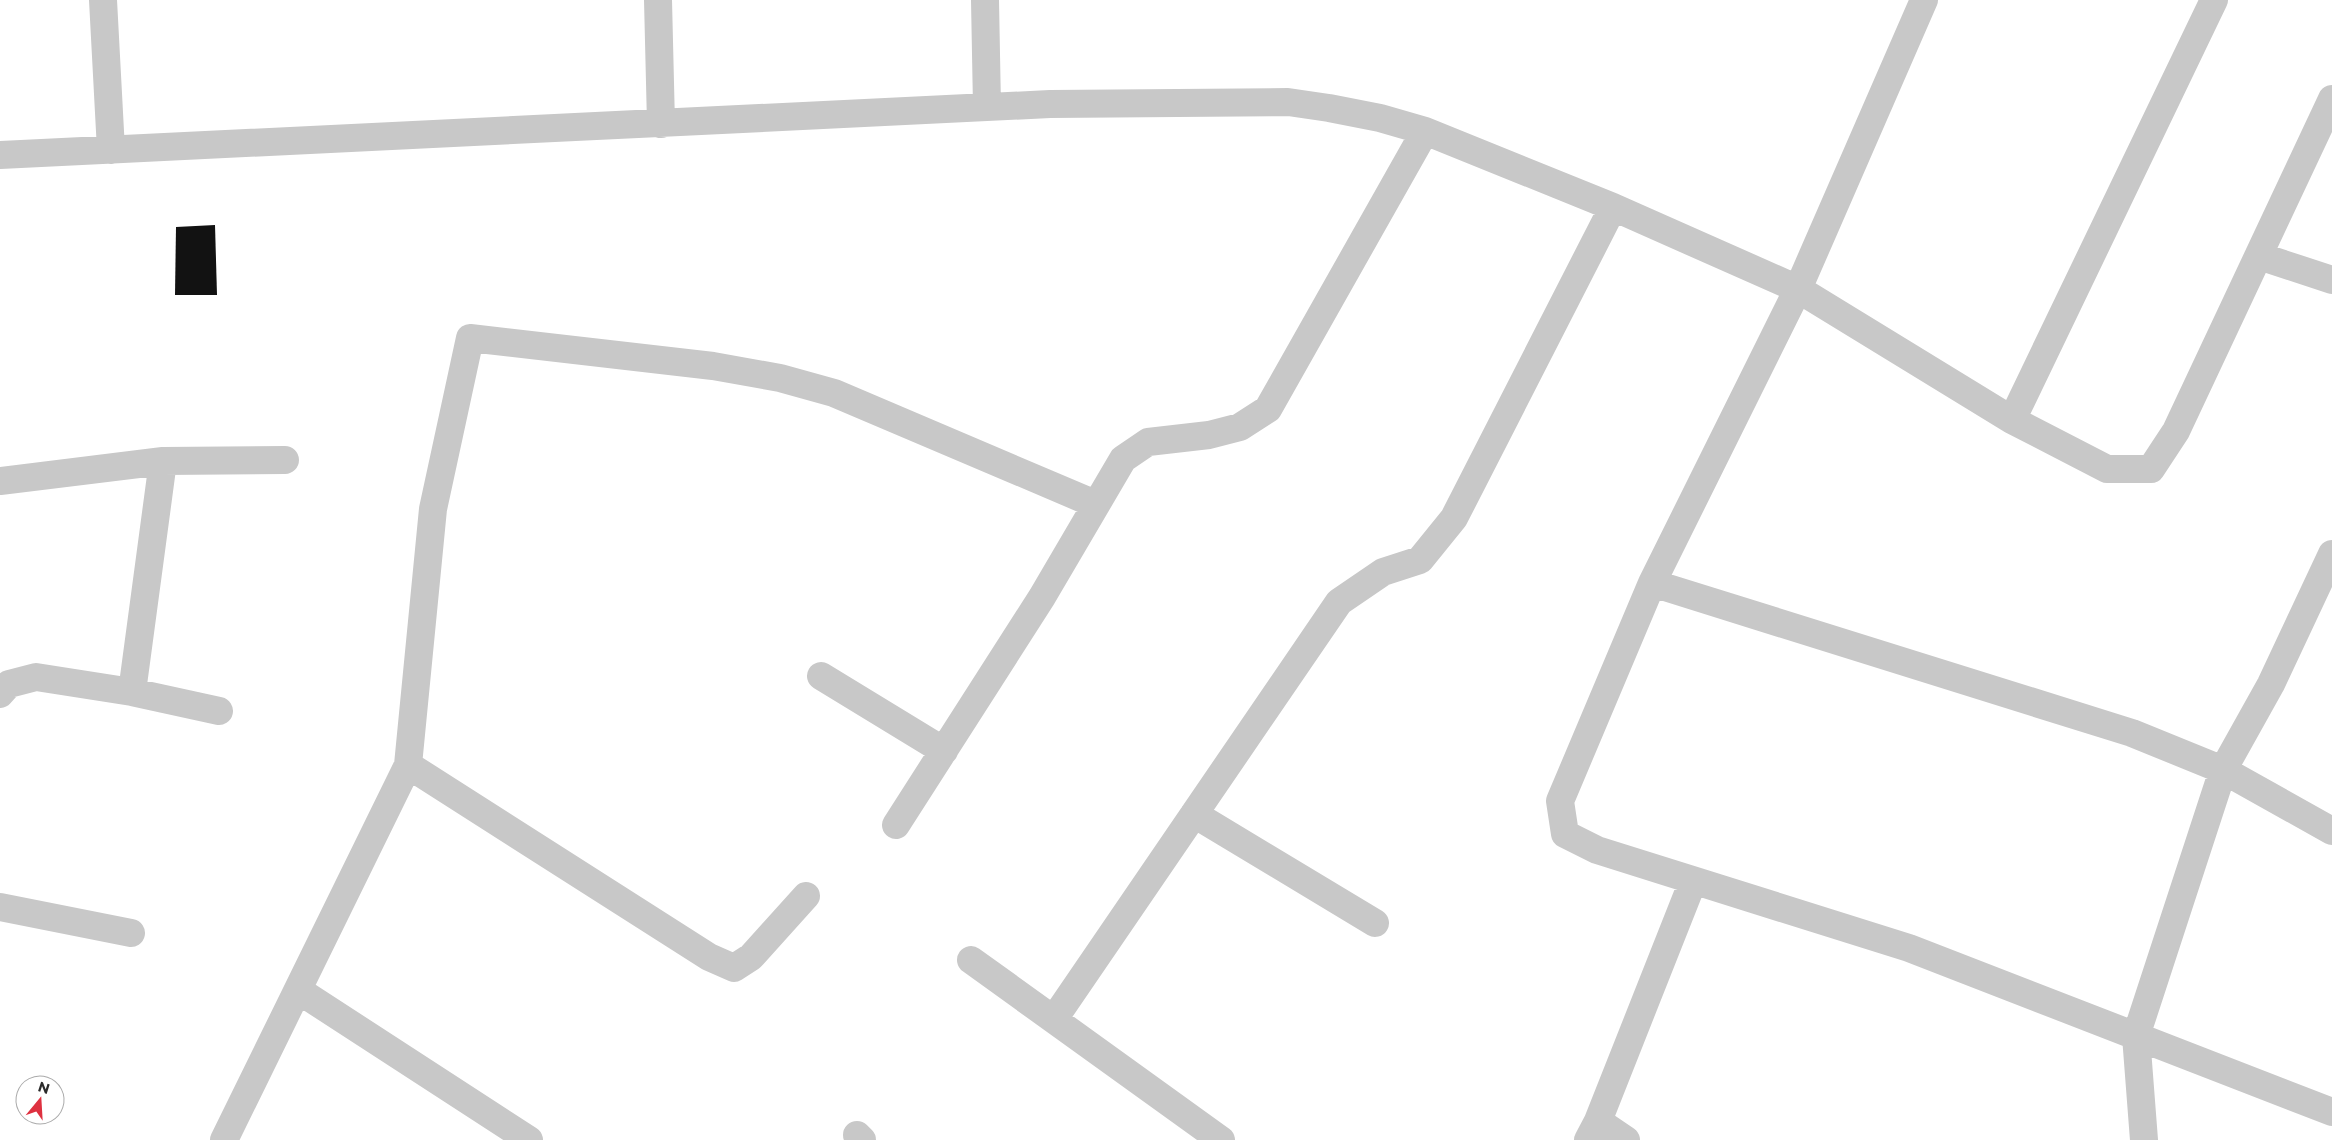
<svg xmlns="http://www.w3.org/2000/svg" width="2332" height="1140" viewBox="0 0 2332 1140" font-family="Montserrat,sans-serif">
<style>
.building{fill:#121212}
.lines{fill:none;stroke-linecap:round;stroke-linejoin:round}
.minor{stroke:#c8c8c8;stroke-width:28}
</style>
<rect width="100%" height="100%" fill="#fff"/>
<path class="building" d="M215 225 217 295H175L176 227Z"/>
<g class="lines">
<path class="minor" d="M103 0 111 150
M658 0 661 124
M985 0 987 107
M1924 0 1798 289 1652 583 1560 801 1565 834 1597 850 1909 948 2332 1112
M0 155 1050 104 1288 102 1329 108 1380 118 1425 131 1613 207 1798 289 2012 420 2107 469H2151L2176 431 2332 99
M2259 256 2332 280
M2012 420 2214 0
M0 481 163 461 285 460
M1652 583 2132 733 2223 770 2332 831
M821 676 944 751
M132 692 163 461
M0 694 9 684 36 677 132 692 219 711
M408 765 709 957 734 968 751 957 806 896
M1194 814 1375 923
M896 825 1042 597 1123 459 1148 442 1209 435 1240 427 1268 409 1425 131
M0 907 131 933
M971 960 1221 1140
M298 990 529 1140
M1054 1019 1339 602 1383 572 1420 560 1454 518 1613 207
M1598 1121 1626 1140
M857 1135 862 1140
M224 1140 408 765 433 509 470 338 713 366 780 378 834 393 1095 504
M1588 1140 1598 1121 1693 881
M2144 1140 2136 1036 2223 770 2271 684 2332 554"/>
</g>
<g transform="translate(40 1100) rotate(18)"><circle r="24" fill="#ffffff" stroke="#aaaaaa"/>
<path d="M0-4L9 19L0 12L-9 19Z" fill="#de3140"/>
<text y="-8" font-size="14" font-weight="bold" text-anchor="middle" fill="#2b2b2b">N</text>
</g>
</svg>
